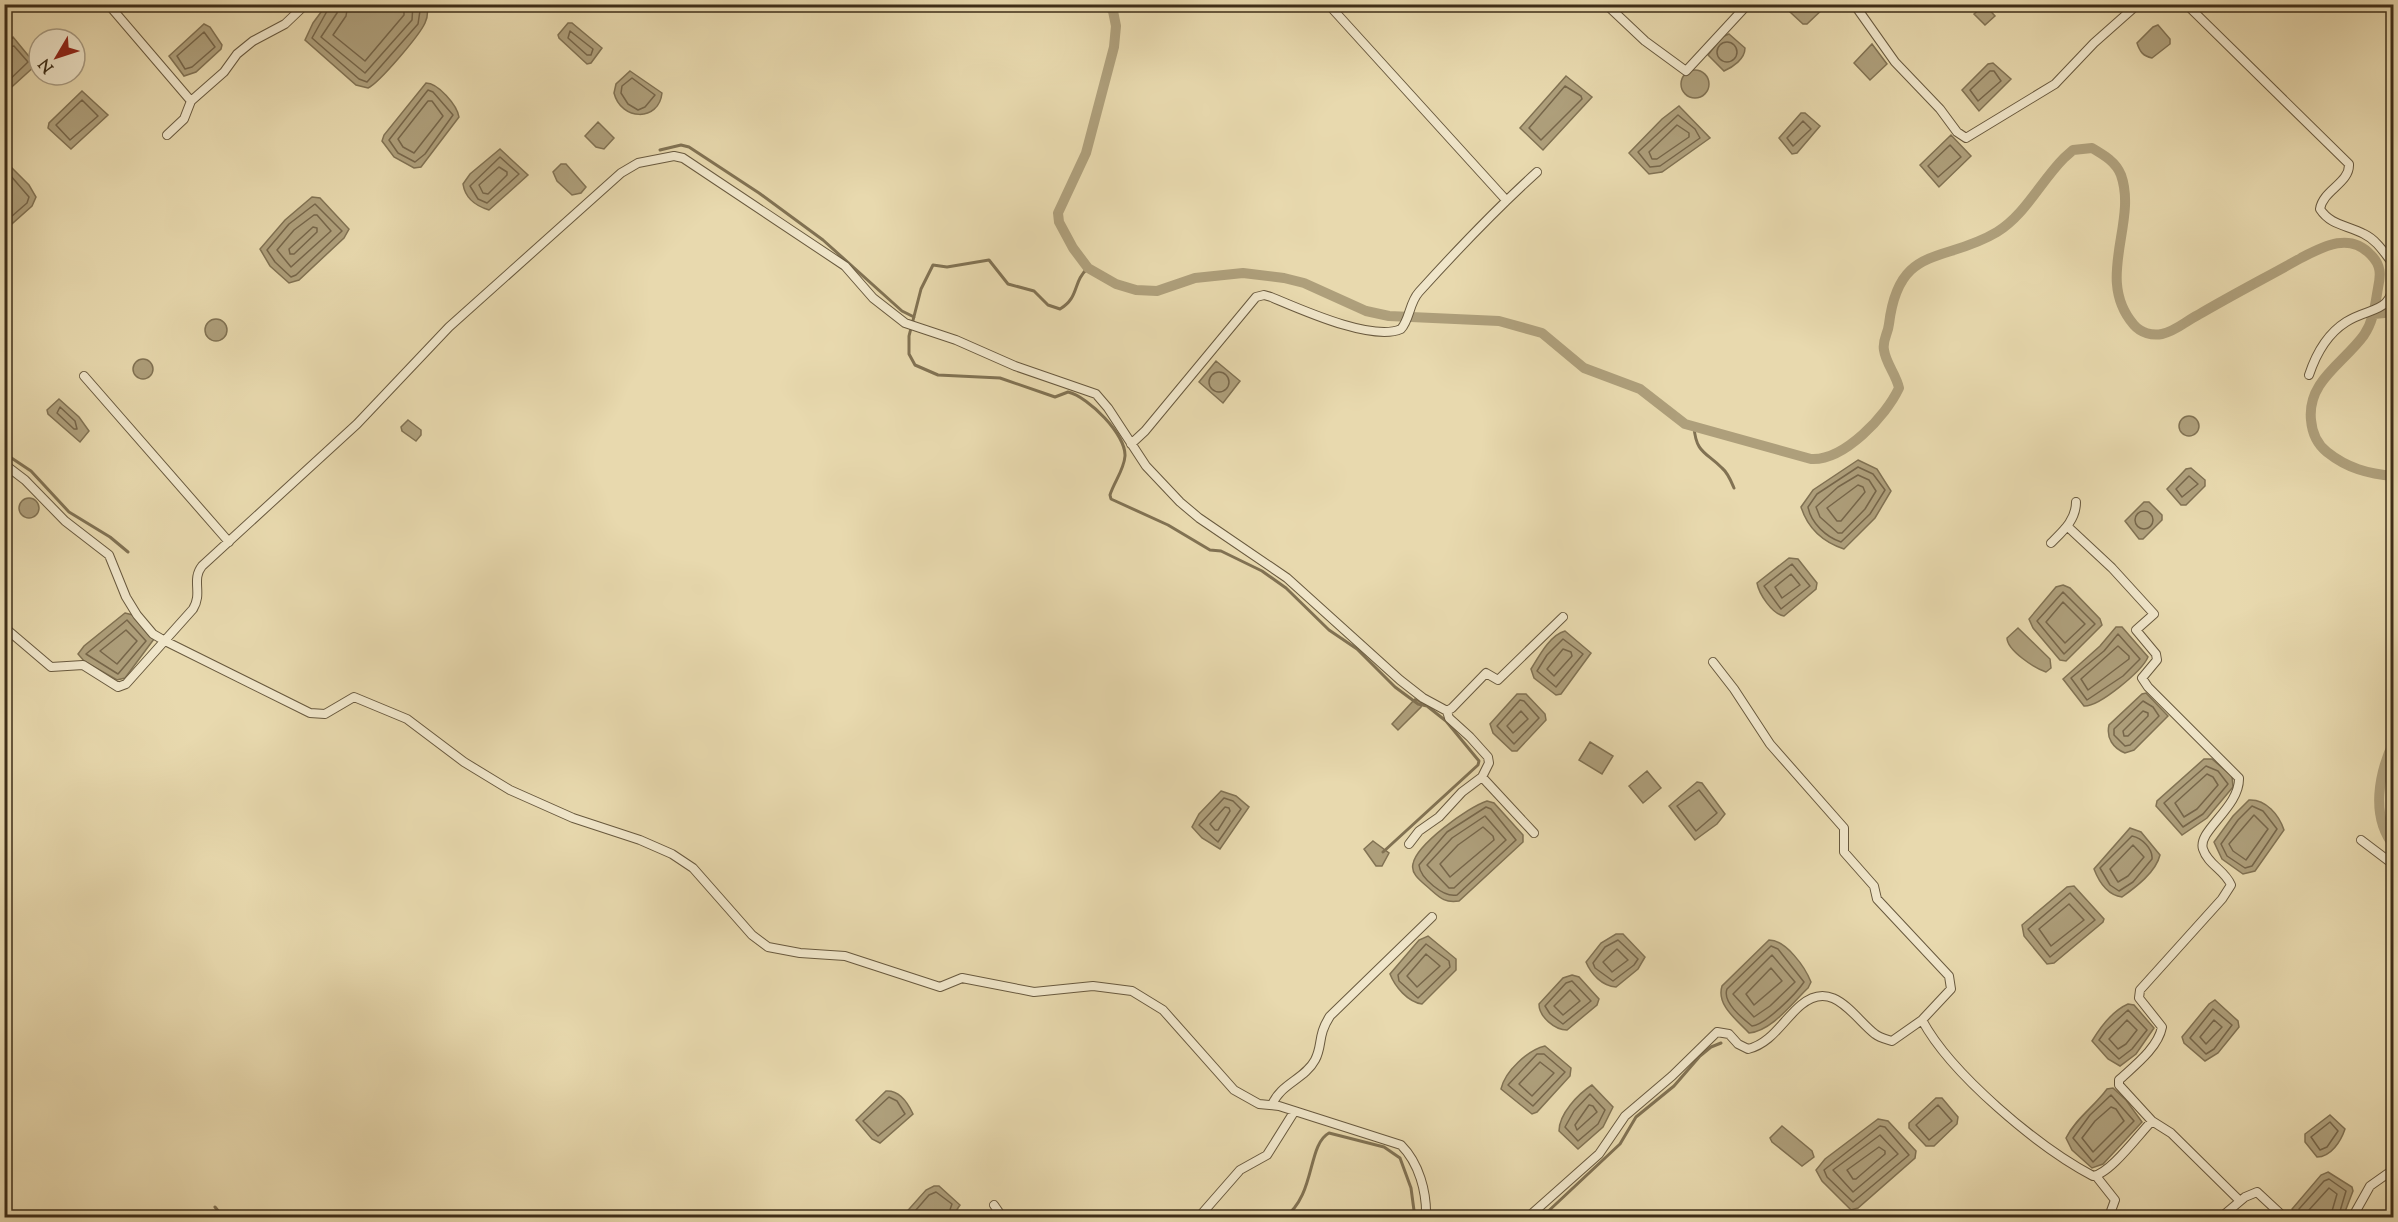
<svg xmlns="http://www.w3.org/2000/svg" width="2398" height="1222" viewBox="0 0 2398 1222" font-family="'Sorts Mill Goudy',serif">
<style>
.water{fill:#ae9f7b;stroke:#817253;stroke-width:1.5}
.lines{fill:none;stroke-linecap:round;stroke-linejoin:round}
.shore{stroke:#76664a;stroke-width:1.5}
.stream{stroke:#817253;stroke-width:3}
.canal{stroke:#ae9f7b;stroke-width:10}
.street-casing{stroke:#68593e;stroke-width:10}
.street{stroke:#f0e6ca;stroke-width:8}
</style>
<rect width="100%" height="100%" fill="#e8d9ae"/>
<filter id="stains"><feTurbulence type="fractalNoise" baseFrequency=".00333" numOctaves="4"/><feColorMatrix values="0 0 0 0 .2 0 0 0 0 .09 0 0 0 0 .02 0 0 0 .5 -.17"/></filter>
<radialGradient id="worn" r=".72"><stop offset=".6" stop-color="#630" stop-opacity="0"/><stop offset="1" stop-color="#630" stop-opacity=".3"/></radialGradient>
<path class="water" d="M327 4 427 5C428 11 428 17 425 23 419 36 379 83 368 88L356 85 305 40 313 23Z
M1787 5V4L1827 5 1807 24H1803L1789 11Z
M1985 5 1995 16 1985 25 1974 14Z
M568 23H572L602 48 591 63 587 64 559 38 558 35Z
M204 24 210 27 222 45 221 49 196 72 184 76 169 56Z
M2158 25 2170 39V44L2152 58C2143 56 2140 52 2137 43L2153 27Z
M1729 34 1745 48C1745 59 1733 67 1724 71L1708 55 1722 37Z
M13 37 36 65 5 93V44Z
M1872 44 1887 64 1870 80 1854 63Z
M1993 63 2011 79 1979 111 1962 90 1988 64Z
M1681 84a14 14 0 1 1 28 0a14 14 0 1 1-28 0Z
M630 71 662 93C659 122 621 121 614 93L616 84Z
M1566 76 1592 97 1543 150 1520 128Z
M426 83C438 83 457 105 459 117L421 167 414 168 394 157 382 141 384 135Z
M82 91 108 115 71 149 48 128 49 123Z
M1679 106 1710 138 1662 172 1649 174 1629 153 1662 119Z
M1801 113H1805L1820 126 1797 153 1792 154 1779 138Z
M598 122 614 138 604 149 596 147 585 136Z
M1951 135 1971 156 1939 187 1920 165Z
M500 149 528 175 489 210C476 206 465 198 463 184L470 174Z
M5 161 29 185 36 197 32 206 5 230Z
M561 164H566L586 187 581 193 572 195 557 181 553 172Z
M312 197 320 198 349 229 344 238 299 280 289 283 270 266 260 249 285 220Z
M205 330a11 11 0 1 1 22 0a11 11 0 1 1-22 0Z
M133 369a10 10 0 1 1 20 0a10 10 0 1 1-20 0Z
M1216 361 1240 381 1223 403 1199 382Z
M59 399 79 417 89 431 80 442 48 414 47 410Z
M2179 426a10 10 0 1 1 20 0a10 10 0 1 1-20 0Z
M408 420 421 430V435L416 441 402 431 401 427Z
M1858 460 1877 469 1891 491 1875 518 1844 549C1823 542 1808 529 1801 507L1813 490Z
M2191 468 2205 480V486L2186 505H2181L2167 489 2186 469Z
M19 508a10 10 0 1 1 20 0a10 10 0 1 1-20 0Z
M2144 502H2149L2162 515V520L2143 539H2139L2125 521Z
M1789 558 1798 559 1817 583 1816 589 1784 616C1772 614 1759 594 1757 583Z
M2063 585 2070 588 2100 619 2102 625 2066 661 2060 660 2033 628 2029 619 2056 587Z
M125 613 133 615 154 639 125 678 117 680 84 661 78 654 84 646Z
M2116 627H2122L2148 657C2142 671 2099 707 2084 706L2063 679 2100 646Z
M2018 628 2050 659 2051 668 2046 672C2034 668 2007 650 2007 638Z
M1565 631 1591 653 1561 694 1556 695 1534 678 1531 669C1539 656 1550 635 1565 631Z
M2146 693 2168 716 2134 750 2125 753C2113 748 2106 738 2109 725L2142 694Z
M1517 694H1526L1545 714 1546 720 1517 751H1512L1493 733 1490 724Z
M1415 699 1422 703 1421 707 1398 730 1392 724Z
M1590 742 1613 756 1602 774 1579 760Z
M2204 759H2212L2232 776 2233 787 2207 818 2182 835 2156 806 2157 801Z
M1647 771 1661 788 1643 803 1629 786Z
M1697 782 1702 783 1725 814 1717 824 1695 840 1669 806Z
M1221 791 1236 796 1249 807 1220 849 1202 838 1192 827 1199 814Z
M2249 800C2266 799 2279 815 2284 830L2255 871 2243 874 2222 859 2214 842 2233 816Z
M1487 801 1494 803 1523 835V842L1459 901C1446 903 1441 899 1431 890 1424 883 1410 875 1413 864 1416 845 1468 807 1487 801Z
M2130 828 2141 832 2160 855C2156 872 2136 887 2122 897 2107 895 2099 882 2094 869Z
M1373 841 1389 853 1382 866H1376L1364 849Z
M2074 886 2104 919 2103 922 2054 963 2047 964 2024 936 2022 925 2067 887Z
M1616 934H1623L1645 957 1638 969 1616 987C1602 986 1591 974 1586 962L1601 943Z
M1428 936 1456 959V970L1422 1004C1408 1002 1395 987 1390 974L1419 940Z
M1769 940C1786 940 1805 967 1811 982L1808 988C1792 1003 1772 1031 1749 1033 1737 1020 1716 1005 1722 986Z
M1572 975 1579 977 1599 999 1597 1005 1567 1030C1555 1030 1539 1017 1539 1004L1563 978Z
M2215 1000 2238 1021 2239 1027 2218 1053 2205 1061 2184 1043 2182 1037 2209 1004Z
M2128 1004 2134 1005 2154 1028 2136 1054 2120 1066 2108 1059 2092 1041C2101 1026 2112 1011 2128 1004Z
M1545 1046 1571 1068 1570 1076 1537 1112 1532 1114 1501 1089C1505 1071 1528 1050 1545 1046Z
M1592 1085 1613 1107 1603 1127 1578 1149 1559 1131C1559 1114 1578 1094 1592 1085Z
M2113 1088 2126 1100 2142 1122 2103 1164 2092 1168 2072 1150 2066 1138C2076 1118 2094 1107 2107 1089Z
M886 1091C899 1090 908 1103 913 1114L880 1143 872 1139 856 1120Z
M1936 1098H1942L1958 1117 1957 1124 1934 1146H1926L1909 1128V1123Z
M2330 1115 2345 1129C2341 1141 2331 1157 2317 1157L2305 1142V1134Z
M1878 1119 1888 1121 1916 1151 1915 1158 1858 1208 1851 1210 1822 1181 1816 1170 1825 1159Z
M1782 1126 1812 1151 1814 1157 1802 1166 1772 1142 1770 1138Z
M2328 1172 2352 1187 2353 1191 2343 1217H2296L2292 1209 2321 1175Z
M934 1186H939L960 1205 952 1217H902L926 1190Z"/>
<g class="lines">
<path class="shore" d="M331 4 312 38 359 79 367 82 418 24 421 4
M339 4 337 13 321 37 365 73 412 20 413 4
M348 4 346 16 333 35 365 61 404 15V4
M570 31 593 49 591 55H587L568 38Z
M204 32 215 47 192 67 185 69 177 56Z
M1717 52a10 10 0 1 1 20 0a10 10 0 1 1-20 0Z
M4 48 14 46 28 62 4 85
M1990 71H1994L2001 81 1978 101 1970 90Z
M632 78 655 95 645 107 638 110 628 104 621 93 622 86Z
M1565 86 1581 96 1582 99 1541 140 1529 128Z
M428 90 433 92 453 115 425 154 415 162 398 153 389 140Z
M82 100 98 116 70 140 56 125Z
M428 101H432L443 116 414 153 403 147 398 139Z
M1678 115 1695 129 1700 138 1660 166 1650 167 1638 152Z
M1803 121 1811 129 1793 146 1787 138Z
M1677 125 1689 133V137L1657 159H1652L1649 152Z
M1950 145 1961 157 1938 177 1928 166Z
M500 157 519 174 487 203 478 199 470 186Z
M499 167 507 172V175L488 194 483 193 479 185Z
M4 168 29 197 27 203 4 223
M315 204 342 231 296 275 291 277 275 262 267 250 289 224Z
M314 215H317L331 231 291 267 277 250 294 230Z
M313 227 317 228V232L294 254H290L289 249Z
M1209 382a10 10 0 1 1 20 0a10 10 0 1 1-20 0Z
M60 407 75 421 77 429H74L57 413Z
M1858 467 1873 474 1885 490 1870 514 1841 542C1826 537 1811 523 1808 507L1817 494Z
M1858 475 1869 480 1876 491 1865 509 1842 533H1838L1820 517 1816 507 1838 487Z
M2189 476 2198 484 2182 497 2176 489Z
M1858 485 1863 487 1865 492 1841 521H1837L1827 508Z
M2135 520a9 9 0 1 1 18 0a9 9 0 1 1-18 0Z
M1792 564 1810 586 1781 609 1764 586Z
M1791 574 1800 585 1782 598 1775 587Z
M2063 592 2095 624 2064 654 2037 621Z
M2063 602 2085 624 2065 643 2046 622Z
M127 620 146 641 118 674 86 654Z
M126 630 137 641 117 664 100 651Z
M2118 634 2140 659 2123 676 2087 700 2071 678 2104 651Z
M1563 639 1583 654 1556 687 1537 671 1547 655Z
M2118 646 2129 656V659L2088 690 2081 679Z
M1563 649 1571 652 1572 656 1554 676 1547 669Z
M1520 700 1524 701 1539 718 1514 744 1497 726Z
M2143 701 2153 707 2159 716 2130 745 2125 746 2114 735V729Z
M1521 711 1528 719 1513 733 1507 726Z
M2143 711 2148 713V716L2128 736H2124L2123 731Z
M2206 766 2218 771 2228 784 2203 814 2183 827 2164 803Z
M2207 774 2213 777 2218 785 2197 809 2184 817 2175 803Z
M1699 790 1717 813 1696 831 1677 806Z
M1224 798 1233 801 1241 809 1218 842 1199 825Z
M2252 806 2263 811 2277 829 2252 866 2245 868 2227 856 2221 844 2238 820Z
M1225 807 1229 808 1230 811 1218 830H1215L1210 824Z
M1486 807 1491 809 1516 840 1457 895C1444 898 1420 878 1419 865L1447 832Z
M2254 815 2268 829 2246 860 2233 851 2229 844Z
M1485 816 1506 840 1454 888H1449L1427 865 1452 838Z
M1483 827 1493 836 1494 840 1450 877 1440 864 1458 845Z
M2132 836C2142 838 2153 849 2152 859L2133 882 2119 891 2110 885 2100 868Z
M2133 845 2144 857 2128 876 2118 882 2110 869Z
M2070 893 2095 920 2050 957 2028 929Z
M2069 904 2084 920 2051 946 2039 929Z
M1618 940 1638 959 1634 965 1613 981 1595 968 1593 963 1605 947Z
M1426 944 1449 961 1450 967 1418 998 1399 981 1398 975Z
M1771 946 1778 949 1804 982C1796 994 1765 1025 1752 1026 1742 1018 1722 1002 1727 989Z
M1617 949 1628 960 1612 972 1603 962Z
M1426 954 1440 966 1417 987 1407 976Z
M1772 955 1795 982 1770 1006 1754 1017 1733 994Z
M1771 968 1782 981 1754 1005 1746 994Z
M1572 981 1591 1001 1563 1024 1550 1014 1545 1006 1566 983Z
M1570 990 1580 1001 1563 1015 1554 1006Z
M2213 1009 2232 1025 2214 1049 2206 1054 2190 1038Z
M2128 1010 2147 1030 2132 1049 2119 1059 2099 1040 2106 1030Z
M2127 1020 2137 1030 2126 1044 2118 1049 2109 1039Z
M2214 1020 2222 1027 2206 1044 2200 1037Z
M1537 1054H1544L1565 1072 1533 1106 1508 1085Z
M1540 1062 1554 1073 1532 1096 1519 1084Z
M1590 1094 1605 1110 1598 1124 1578 1141 1565 1127 1574 1111Z
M2111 1095 2134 1121 2093 1162 2073 1138 2090 1115Z
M889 1097 897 1101 905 1114 878 1136 863 1121Z
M1589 1105 1593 1106 1597 1112 1577 1130 1575 1125Z
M1938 1105 1952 1121 1929 1140 1916 1125Z
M2111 1107 2116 1109 2124 1121 2093 1152 2082 1138 2095 1121Z
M2330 1122 2338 1131 2327 1147 2320 1150 2311 1137Z
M1880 1126 1885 1127 1909 1155 1853 1202 1827 1177 1824 1170Z
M1880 1135 1898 1154 1853 1192 1833 1170Z
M1879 1147 1885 1151V1154L1856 1179H1853L1847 1170Z
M909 1218 929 1195 936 1192 952 1204 947 1218
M2300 1218 2299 1209 2324 1181 2329 1179 2346 1191 2338 1218
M2307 1218 2308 1211 2329 1188 2337 1194 2330 1218"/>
<path class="stream" d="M660 150 681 145 689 147 759 193 823 240 902 311 914 317
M1088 268C1072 282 1080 297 1060 309L1048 305 1034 291 1008 284 989 260 947 267 933 265 921 289 909 336V354L915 365 938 375 1000 378 1055 397 1068 392C1089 397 1126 435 1125 456 1124 470 1114 482 1110 495L1111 499 1168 525 1210 550 1221 551 1262 571 1286 588 1329 630 1357 649 1395 687 1418 704 1427 706 1446 721 1479 761 1478 765 1383 852
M1694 427C1696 453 1706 452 1722 468 1728 473 1731 481 1734 488
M4 453 31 471 69 512 110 537 128 552
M215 1207 224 1218
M1284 1218C1316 1195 1307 1145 1329 1133L1384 1147 1400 1158 1411 1188 1415 1218
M1541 1218 1620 1144 1636 1117 1674 1086 1700 1056 1711 1047 1721 1043"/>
<path class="canal" d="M1107 4 1113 11 1116 26 1114 47 1086 153 1058 213 1059 222 1073 248 1088 268 1116 284 1136 290 1157 291 1195 278 1243 273 1284 278 1304 283 1366 311 1389 316 1499 321 1542 333 1584 368 1640 389 1685 424 1811 459C1844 461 1886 416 1899 388 1896 374 1886 364 1884 350 1882 340 1888 334 1889 324 1899 243 1944 264 1997 232 2025 215 2041 181 2064 158L2073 150 2092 148C2104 155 2116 162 2121 175 2138 223 2094 279 2134 325 2141 333 2152 336 2162 334 2176 331 2186 321 2198 315 2232 295 2267 277 2301 258 2324 246 2350 232 2371 255 2381 265 2381 274 2378 288 2375 305 2374 320 2364 335 2344 363 2307 381 2311 420 2312 432 2317 444 2327 452 2347 468 2368 474 2394 476
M2374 314 2394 312
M2394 741C2379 773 2370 816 2394 846"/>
<defs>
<path id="street" d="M108 4 191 101
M1328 4 1506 200
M1854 4 1895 62 1940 109 1957 132 1966 138 2055 84 2094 43 2138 4
M2186 4 2349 164C2350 183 2323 190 2320 209 2331 226 2348 225 2364 234 2377 240 2385 254 2394 265
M1609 7 1645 41 1686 71 1748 4
M167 135 184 119 191 101 224 72 237 54 253 41 285 24 306 4
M2309 375C2316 354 2327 334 2346 322 2371 306 2392 315 2394 278
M84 376 229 542
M1131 444 1145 431 1256 297 1264 295 1271 297C1300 309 1372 342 1401 329 1410 319 1409 303 1419 292 1457 250 1495 210 1537 172
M4 464 25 480 65 521 109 555 126 597 137 615 153 634 165 641 310 713 325 714 354 697 407 719 464 762 510 790 573 818 640 840 672 854 693 868 752 935 768 947 800 953 845 956 940 987 962 978 1034 992 1093 986 1132 991 1163 1010 1234 1090 1259 1104 1279 1106 1401 1145C1419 1163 1427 1192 1426 1218
M2067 526 2112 568 2154 614 2136 630 2156 654 2157 660 2142 678 2148 687 2239 778C2240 807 2197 831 2203 849 2208 865 2225 870 2231 885L2222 899 2140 990 2139 998 2162 1027C2158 1048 2134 1066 2119 1080V1085L2152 1121 2171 1133 2240 1201
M2051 543C2063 531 2076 520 2076 502
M4 627 51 667 83 665 118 687 126 684 193 609C203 593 191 580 202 566L357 424 449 327 621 173 638 163 674 156 683 158 845 266 873 298 905 323 956 340 1015 366 1096 394 1108 408 1146 466 1180 502 1199 518 1287 578 1400 680 1423 698 1447 711 1452 708 1486 673 1498 680 1563 617
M1713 662 1734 689 1770 744 1844 828V852L1874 886 1877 899 1949 976 1951 989 1922 1020C1951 1074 2038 1147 2093 1176 2110 1174 2139 1134 2152 1121
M1482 777 1534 833
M2361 840 2394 865
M1409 844 1419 831 1439 817 1462 792 1482 777 1489 763 1488 757 1470 737 1449 718 1447 711
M1272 1105C1280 1084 1305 1079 1315 1060 1323 1045 1317 1036 1330 1016L1432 917
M2096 1176 2115 1200 2111 1211
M994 1205 1003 1218
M1198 1218 1240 1170 1267 1155 1294 1112
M1527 1218 1599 1154 1625 1116 1672 1076 1717 1032 1729 1034 1738 1044 1748 1049C1772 1043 1783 1020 1801 1005 1833 978 1854 1018 1875 1034 1880 1038 1886 1039 1892 1041L1922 1020
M2220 1218 2245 1197 2257 1192 2285 1218
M2352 1218 2370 1186 2394 1169"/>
</defs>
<use href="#street" class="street-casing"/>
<use href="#street" class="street"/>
</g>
<rect width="2398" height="1222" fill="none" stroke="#e8d9ae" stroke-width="24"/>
<rect x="6" y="6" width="2386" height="1210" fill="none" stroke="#3e2e18" stroke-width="3"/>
<rect x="12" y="12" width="2374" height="1198" fill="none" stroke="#3e2e18" stroke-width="1.5"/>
<g transform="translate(57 57) rotate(231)"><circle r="28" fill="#f0e6ca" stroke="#a99c83" stroke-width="1.5"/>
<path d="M0-4.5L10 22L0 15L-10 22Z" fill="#8f2418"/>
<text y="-9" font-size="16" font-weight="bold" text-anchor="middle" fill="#3e2e18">N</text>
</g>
<rect width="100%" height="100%" filter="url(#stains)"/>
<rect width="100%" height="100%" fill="url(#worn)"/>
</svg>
